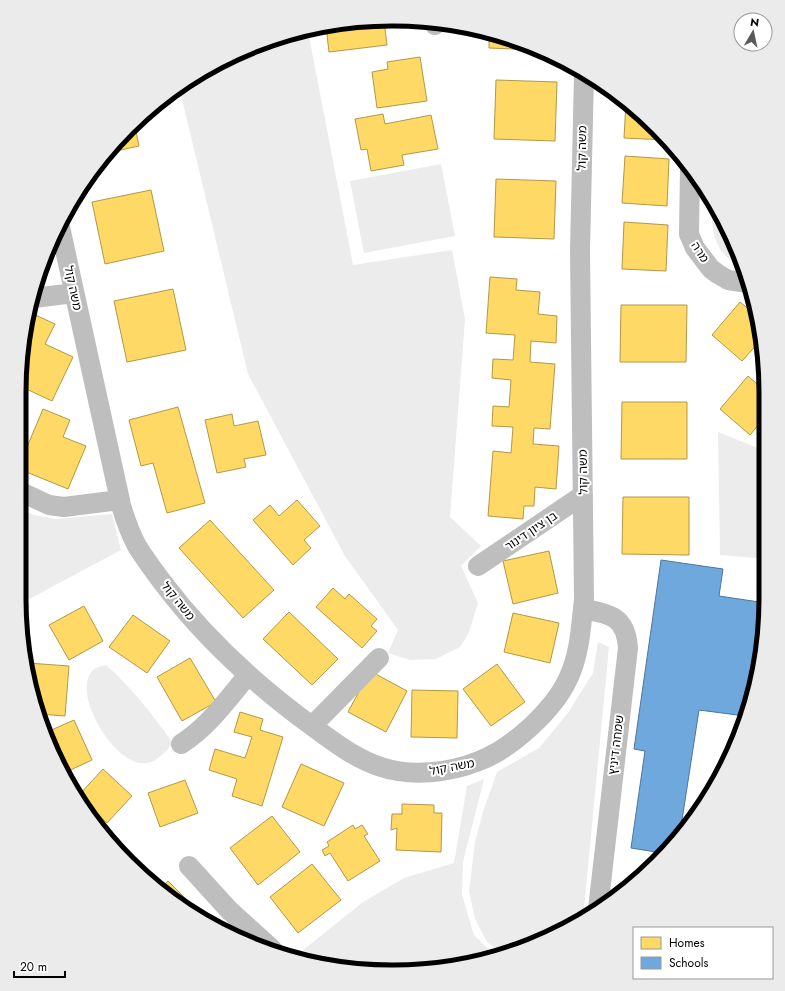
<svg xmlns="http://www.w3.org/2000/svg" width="785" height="991" viewBox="0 0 785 991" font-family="Jost,'Noto Sans Hebrew',sans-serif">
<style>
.green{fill:#ececec}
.homes{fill:#ffd966;stroke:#b29847}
.schools{fill:#6fa8dc;stroke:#4e769a}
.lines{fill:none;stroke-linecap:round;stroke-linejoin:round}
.minor{stroke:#bebebe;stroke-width:20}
.labels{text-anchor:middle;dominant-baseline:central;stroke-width:4;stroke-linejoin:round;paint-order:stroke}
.street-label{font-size:12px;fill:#000;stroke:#fff}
.rim{fill:none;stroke:#000;stroke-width:5}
</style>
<rect width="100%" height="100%" fill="#fff"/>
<path class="green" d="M308 31 353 265 452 250 465 319 450 517 481 546 461 566 478 603 469 632 460 647 436 659 410 660 388 653 398 630 345 556 248 374 180 91 206 69 273 39Z
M441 164 455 236 364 253 350 181Z
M712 200 716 206 740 265C712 253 711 227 712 200Z
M718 432 765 451 766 559 720 555Z
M19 509 34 515 56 519 112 514 121 550 20 604Z
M598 642 609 647 583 919 579 922 503 953 487 942 475 919 469 891 475 842 483 812 497 772 539 748 568 713 593 673Z
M106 665C132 687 153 716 173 743 166 751 158 761 147 763 112 770 57 670 106 665Z
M484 779 463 862 462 895 474 935 491 952 498 956 489 959 392 972 325 963 314 958 303 950 363 902 404 878 454 863 467 786Z"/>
<path class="homes" d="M384 21 387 45 329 52 326 26 344 22Z
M489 32 537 50 489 48Z
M420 57 427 101 377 108 372 72 388 69 387 62Z
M496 80 557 82 555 141 494 139Z
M626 102 667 140 624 138Z
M383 114 385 124 431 115 438 149 402 155 404 165 371 171 367 149 361 150 355 119Z
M135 127 139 146 107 153 112 146Z
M625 156 669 159 667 206 622 203Z
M496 179 556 181 554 239 494 237Z
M151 190 164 251 105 264 92 202Z
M624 222 668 225 666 271 622 269Z
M490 277 517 279 516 290 540 292 538 314 557 316 556 343 531 341 530 362 555 364 550 429 534 428 533 444 559 446 556 489 535 487 534 506H524L523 519 488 516 493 451 511 453 513 427 492 426 493 406 509 407 511 380 492 378 493 359 513 360 515 335 486 333Z
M173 289 186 350 127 362 114 301Z
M740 302 757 316 761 340 742 361 712 335Z
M621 305H687L686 362H620Z
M31 313 55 324 45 344 73 357 52 401 20 386V368Z
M748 376 765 391V417L750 435 720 409Z
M622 402H687V459H621Z
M178 407 205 503 167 513 153 463 141 466 129 420Z
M43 409 70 420 63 437 86 446 68 489 19 469V466Z
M232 414 234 426 258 421 266 455 244 459 246 467 217 473 205 420Z
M623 497H689V555L622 554Z
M297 500 320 526 304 540 311 548 293 565 253 520 270 505 279 516Z
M210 520 274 590 243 618 179 548Z
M549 551 558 593 513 604 503 561Z
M333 588 345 599 349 594 377 619 371 626 377 631 362 648 316 607Z
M84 606 103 641 69 660 49 625Z
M289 612 338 659 312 685 263 639Z
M513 613 559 623 550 663 504 652Z
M133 615 170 641 147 673 109 647Z
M190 658 216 702 182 721 157 677Z
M28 663 69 666 65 716 40 714 32 695Z
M497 664 525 702 491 726 463 689Z
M370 671 407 691 386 732 348 712Z
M412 690 458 691 457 738 411 737Z
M240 712 263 719 260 730 283 737 262 806 232 796 237 779 209 770 215 749 245 758 252 737 234 732Z
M74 720 92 760 64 773 47 732Z
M301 764 344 783 324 826 282 807Z
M103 769 132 796 107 823 78 796Z
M185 780 198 813 160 827 148 793Z
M402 804 434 805V813H442L441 852 396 850 397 828 391 830 392 814H402Z
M272 816 300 852 258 885 230 848Z
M353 825 355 829 362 825 368 834 364 836 380 861 348 881 330 853 325 856 322 850 329 846 327 842Z
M312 864 341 900 298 933 270 897Z
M168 881 202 915 200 917 161 888Z"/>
<path class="schools" d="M661 560 723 569 719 596 766 603 759 671 745 716 699 710 680 833 662 853 631 848 645 751 634 749Z"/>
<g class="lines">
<path class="minor" d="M434 23 435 25
M690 169 689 234 695 248 711 269 718 274 728 280 748 283
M60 227 121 505C125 519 130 533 137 546 145 559 154 571 163 583 206 640 258 687 316 729 337 744 356 759 381 767 411 777 449 773 479 761 511 749 553 711 568 679 580 654 581 626 584 599L580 251 584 74
M34 298 74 293
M19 491 49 505 64 507 119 500
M478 566 583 495
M583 609C610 614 626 616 628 648L598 909
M312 726 379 658
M181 744C209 726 227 700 248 675
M189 866 229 910 272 949"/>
</g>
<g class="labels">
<g class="street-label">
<text transform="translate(582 148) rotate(-89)">משה קול</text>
<text transform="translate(700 252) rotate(57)">מרה</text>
<text transform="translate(73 288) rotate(78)">משה קול</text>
<text transform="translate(583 472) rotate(-91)">משה קול</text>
<text transform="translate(531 531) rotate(-34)">בן ציון דינור</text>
<text transform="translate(178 601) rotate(51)">משה קול</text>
<text transform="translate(616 745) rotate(-83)">שמחה דיניץ</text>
<text transform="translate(452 767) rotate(-11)">משה קול</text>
</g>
</g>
<path d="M0 0H785V991H0ZM392 26H393A366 366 0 0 1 759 392V599A366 366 0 0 1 393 965H392A366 366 0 0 1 26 599V392A366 366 0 0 1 392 26Z" fill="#ebebeb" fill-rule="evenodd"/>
<path class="rim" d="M392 26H393A366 366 0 0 1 759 392V599A366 366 0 0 1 393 965H392A366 366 0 0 1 26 599V392A366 366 0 0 1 392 26Z"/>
<rect x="633" y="927" width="140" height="52" fill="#ffffff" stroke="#999999"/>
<rect x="641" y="937" width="20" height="12" fill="#ffd966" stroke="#999999"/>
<text x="669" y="947" font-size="12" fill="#000000">Homes</text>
<rect x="641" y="957" width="20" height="12" fill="#6fa8dc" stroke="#999999"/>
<text x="669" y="967" font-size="12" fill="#000000">Schools</text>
<g transform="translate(753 32) rotate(9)"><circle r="19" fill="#ffffff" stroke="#999999"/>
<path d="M0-3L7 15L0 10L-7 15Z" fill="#595959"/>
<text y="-6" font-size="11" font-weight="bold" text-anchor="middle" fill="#000000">N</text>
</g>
<path d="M14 971v6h51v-6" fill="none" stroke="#000000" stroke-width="2"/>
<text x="20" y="971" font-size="12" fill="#000000" stroke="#ffffff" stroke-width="3" paint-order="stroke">20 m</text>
</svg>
